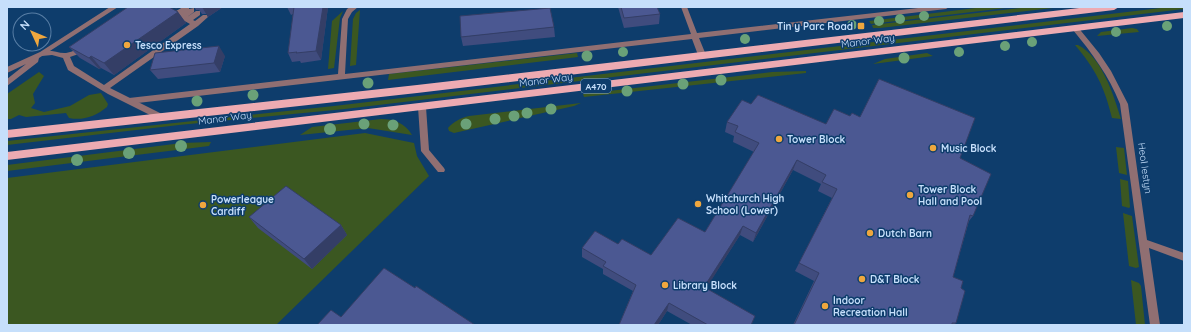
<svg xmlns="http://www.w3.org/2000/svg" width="1191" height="332" viewBox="0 0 1191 332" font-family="Quicksand,sans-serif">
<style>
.green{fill:#3b5721}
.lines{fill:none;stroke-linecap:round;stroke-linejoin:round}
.service{fill:#906f72;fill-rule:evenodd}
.minor{fill:#906f72;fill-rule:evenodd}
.tertiary{fill:#906f72;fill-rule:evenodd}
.trunk{fill:#edabb2;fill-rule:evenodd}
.tree{fill:#6aa178}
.wall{fill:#404c7e}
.shaded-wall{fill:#343e66}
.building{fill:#4b5892;stroke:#343e66}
.poi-dot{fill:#efa73e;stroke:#0e3d6c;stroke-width:1.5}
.labels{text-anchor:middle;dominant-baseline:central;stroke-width:3;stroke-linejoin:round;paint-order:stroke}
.shield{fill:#0e3d6c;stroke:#8faed0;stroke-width:1}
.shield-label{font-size:9px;font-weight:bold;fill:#c6dffb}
.poi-label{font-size:10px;font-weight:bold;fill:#c6dffb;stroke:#0e3d6c;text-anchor:start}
.street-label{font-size:10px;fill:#c6dffb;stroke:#0e3d6c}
</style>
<rect width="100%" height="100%" fill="#0e3d6c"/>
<path class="green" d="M984 7H1014L871 24 869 21Z
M1030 7H1062L880 28H873L872 25Z
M1169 7H1184V9L345 109 179 125 7 145V141L334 106Z
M360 10 356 65 350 66 353 19 356 13Z
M343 11 340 18 334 68 328 69 332 21Z
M1132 28 1137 29 1139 32 1097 36 1101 32Z
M1075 45H1078C1102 57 1114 96 1121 119L1112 118C1104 86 1096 70 1075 45Z
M577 53 578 57 388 80 389 74Z
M927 53 933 56 873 64 885 59Z
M806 71V73L584 97 583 94 772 72Z
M39 72 44 76 33 94 35 103 31 108 44 112 70 106 89 95 101 93 108 104 107 107C96 116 83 121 69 118L66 113 26 117 19 115 11 119H7V94Z
M581 103 574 106 454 133 449 131 448 128C454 121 461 118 469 116Z
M381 119C394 119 405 123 412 135L368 128 300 135 312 127Z
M365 133 414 143 417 156 429 176 276 325H7V178Z
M211 142 209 146 7 171V165L182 143Z
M1116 147 1124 148 1127 175 1119 173Z
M1120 179 1128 181 1130 207 1129 208 1122 206Z
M1123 213 1132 216 1139 267 1136 268 1129 266Z
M1131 280 1139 283 1141 286 1145 325H1136Z"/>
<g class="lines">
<path class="service" d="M159 7H167L176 11 183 7H189V9L194 8V12L187 17 196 11H200V15L193 20 195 21 203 15H207L208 17 198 26 110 88 162 114 163 116 162 118H156L108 94 68 70 63 58 52 55 42 56 39 54C47 46 57 54 66 53 73 52 79 48 85 47H87L88 49 87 51 70 57 74 66 104 85 190 24Z
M422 104 426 107 429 150 444 168 445 170 444 172H438L421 151 418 107Z"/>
<path class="minor" d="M350 7H358L352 12 348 19 345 74 691 34 681 7H687L697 33 927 7H949L946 9 699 38 706 55 702 57 698 55 692 39 129 104 125 101 129 98 338 74 342 19 347 9Z
M1073 26H1077L1099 53 1111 71 1128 104 1147 240 1184 253V261L1149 248 1160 325H1150L1120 104C1109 76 1092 53 1073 30Z"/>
<path class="tertiary" d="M110 7H118L39 58 38 62 7 86V79L26 64 7 73V67L40 52Z"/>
<path class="trunk" d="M1088 7H1119L1114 10 417 93 7 138V130L417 85Z
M1184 12V18L7 160V152Z"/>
</g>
<g class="tree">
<circle cx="924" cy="16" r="5"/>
<circle cx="900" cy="19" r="5"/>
<circle cx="879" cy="21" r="5"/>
<circle cx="852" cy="25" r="5"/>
<circle cx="1167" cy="26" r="5"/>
<circle cx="1116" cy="32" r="5"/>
<circle cx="745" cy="39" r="5"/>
<circle cx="1032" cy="42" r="5"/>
<circle cx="1005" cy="46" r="5"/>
<circle cx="623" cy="52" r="5"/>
<circle cx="959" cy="52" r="5"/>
<circle cx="587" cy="56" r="5.5"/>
<circle cx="904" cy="58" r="5.5"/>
<circle cx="721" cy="80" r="5.5"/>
<circle cx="368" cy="83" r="5.5"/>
<circle cx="683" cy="84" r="5.5"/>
<circle cx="627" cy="91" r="5.5"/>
<circle cx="253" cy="95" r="5.5"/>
<circle cx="197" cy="101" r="5.5"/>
<circle cx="551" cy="109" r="5.5"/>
<circle cx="527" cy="113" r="5.5"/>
<circle cx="514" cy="116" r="5.5"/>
<circle cx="495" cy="119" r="5.5"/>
<circle cx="364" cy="124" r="5.5"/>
<circle cx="466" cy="124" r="5.5"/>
<circle cx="393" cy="125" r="5.5"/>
<circle cx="330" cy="129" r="6"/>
<circle cx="181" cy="146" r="6"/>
<circle cx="129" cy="153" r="6"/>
<circle cx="77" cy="160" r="6"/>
</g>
<path class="wall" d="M194 7H223L208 17 207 14H202L199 10H196Z
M287 7H328L321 60 301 63 300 61 292 62 288 53 293 14 291 15Z
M618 7H657L660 14 659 24 624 28Z
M178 12 186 23 114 75 101 68 99 69 80 58 69 47Z
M554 27 555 37 463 46 461 37Z
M225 56 220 72 158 79 150 70Z
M751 104 826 124 850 116 960 158 973 216 969 221 953 277 961 288 956 323 953 325H793L814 281 795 271 832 198 818 191 821 184 793 170 753 242 740 235 706 288 751 325H692L667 311 658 325H619L633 291 603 274V269L582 257V248L618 244 651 255 705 232 754 152 733 142 734 136 725 132 727 122Z
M249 217 341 225 347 235 312 269 258 228Z"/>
<path class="shaded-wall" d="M174 7H180L176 9Z
M202 7H223L208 17Z
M323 7H328L321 60 316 51Z
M178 12 186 23 114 75 104 63Z
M219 46 225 56 220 72 214 63Z
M91 56 101 68 99 69 89 58Z
M797 160 793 170 753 242 756 233Z
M341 225 347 235 312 269 304 259Z
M743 226 740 235 702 295 704 287Z
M669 303 667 311 658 325H654Z"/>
<path class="building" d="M128 7H169L178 12 104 63 91 56 89 58 69 47Z
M294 7H323L316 51 296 53 297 52 288 53Z
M621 7H657L660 14 624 18Z
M550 8 554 27 461 37 460 16Z
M219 46 214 63 150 70 155 53Z
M879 79 975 118 960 158 991 174 973 216 970 215 953 277 963 281 961 288 965 291 956 323H952V325H794L819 273 799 263 837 189 822 182 826 175 797 160 756 233 743 226 704 287 755 316 751 325H708L669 303 654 325H619L636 285 603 266 606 262 582 248 595 231 618 244 622 239 651 255 678 218 705 232 759 143 735 132 738 126 727 122 742 100 751 104 758 95 826 124 834 109 850 116 852 113 860 117Z
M286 186 341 225 304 259 249 217Z
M384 268 415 288 416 286 475 325H317L331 310 341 317Z"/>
<g class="poi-dot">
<rect x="857" y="22" width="8" height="8" rx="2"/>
<circle cx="127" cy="45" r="4"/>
<circle cx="779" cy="139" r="4"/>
<circle cx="933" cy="148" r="4"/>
<circle cx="910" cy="195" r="4"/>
<circle cx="698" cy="204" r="4"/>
<circle cx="203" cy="205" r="4"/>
<circle cx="870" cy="233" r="4"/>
<circle cx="862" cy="279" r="4"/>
<circle cx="665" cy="285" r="4"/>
<circle cx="825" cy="306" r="4"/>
</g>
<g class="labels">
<rect class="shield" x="581" y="79" width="30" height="14" rx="3"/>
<g class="shield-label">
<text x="596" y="86">A470</text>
</g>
<g class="poi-label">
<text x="853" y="26" text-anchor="end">Tin y Parc Road</text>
<text x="135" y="45">Tesco Express</text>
<text x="787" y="139">Tower Block</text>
<text x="941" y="148">Music Block</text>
<text x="918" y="189">Tower Block<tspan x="918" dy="12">Hall and Pool</tspan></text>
<text x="706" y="198">Whitchurch High<tspan x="706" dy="12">School (Lower)</tspan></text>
<text x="211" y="199">Powerleague<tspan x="211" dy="12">Cardiff</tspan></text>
<text x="878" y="233">Dutch Barn</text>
<text x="870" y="279">D&amp;T Block</text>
<text x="673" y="285">Library Block</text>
<text x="833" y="300">Indoor<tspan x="833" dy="12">Recreation Hall</tspan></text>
</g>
<g class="street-label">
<text transform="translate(868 41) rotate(-7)">Manor Way</text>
<text transform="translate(546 80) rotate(-7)">Manor Way</text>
<text transform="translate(225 118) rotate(-7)">Manor Way</text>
<text transform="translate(1145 168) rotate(82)">Heol Iestyn</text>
</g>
</g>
<rect width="1191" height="332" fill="none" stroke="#c6dffb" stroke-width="16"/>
<g transform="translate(32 32) rotate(314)"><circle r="19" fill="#0e3d6c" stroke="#587ea5"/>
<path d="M0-3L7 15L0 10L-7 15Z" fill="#efa73e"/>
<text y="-6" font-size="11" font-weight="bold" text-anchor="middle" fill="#c6dffb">N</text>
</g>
</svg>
